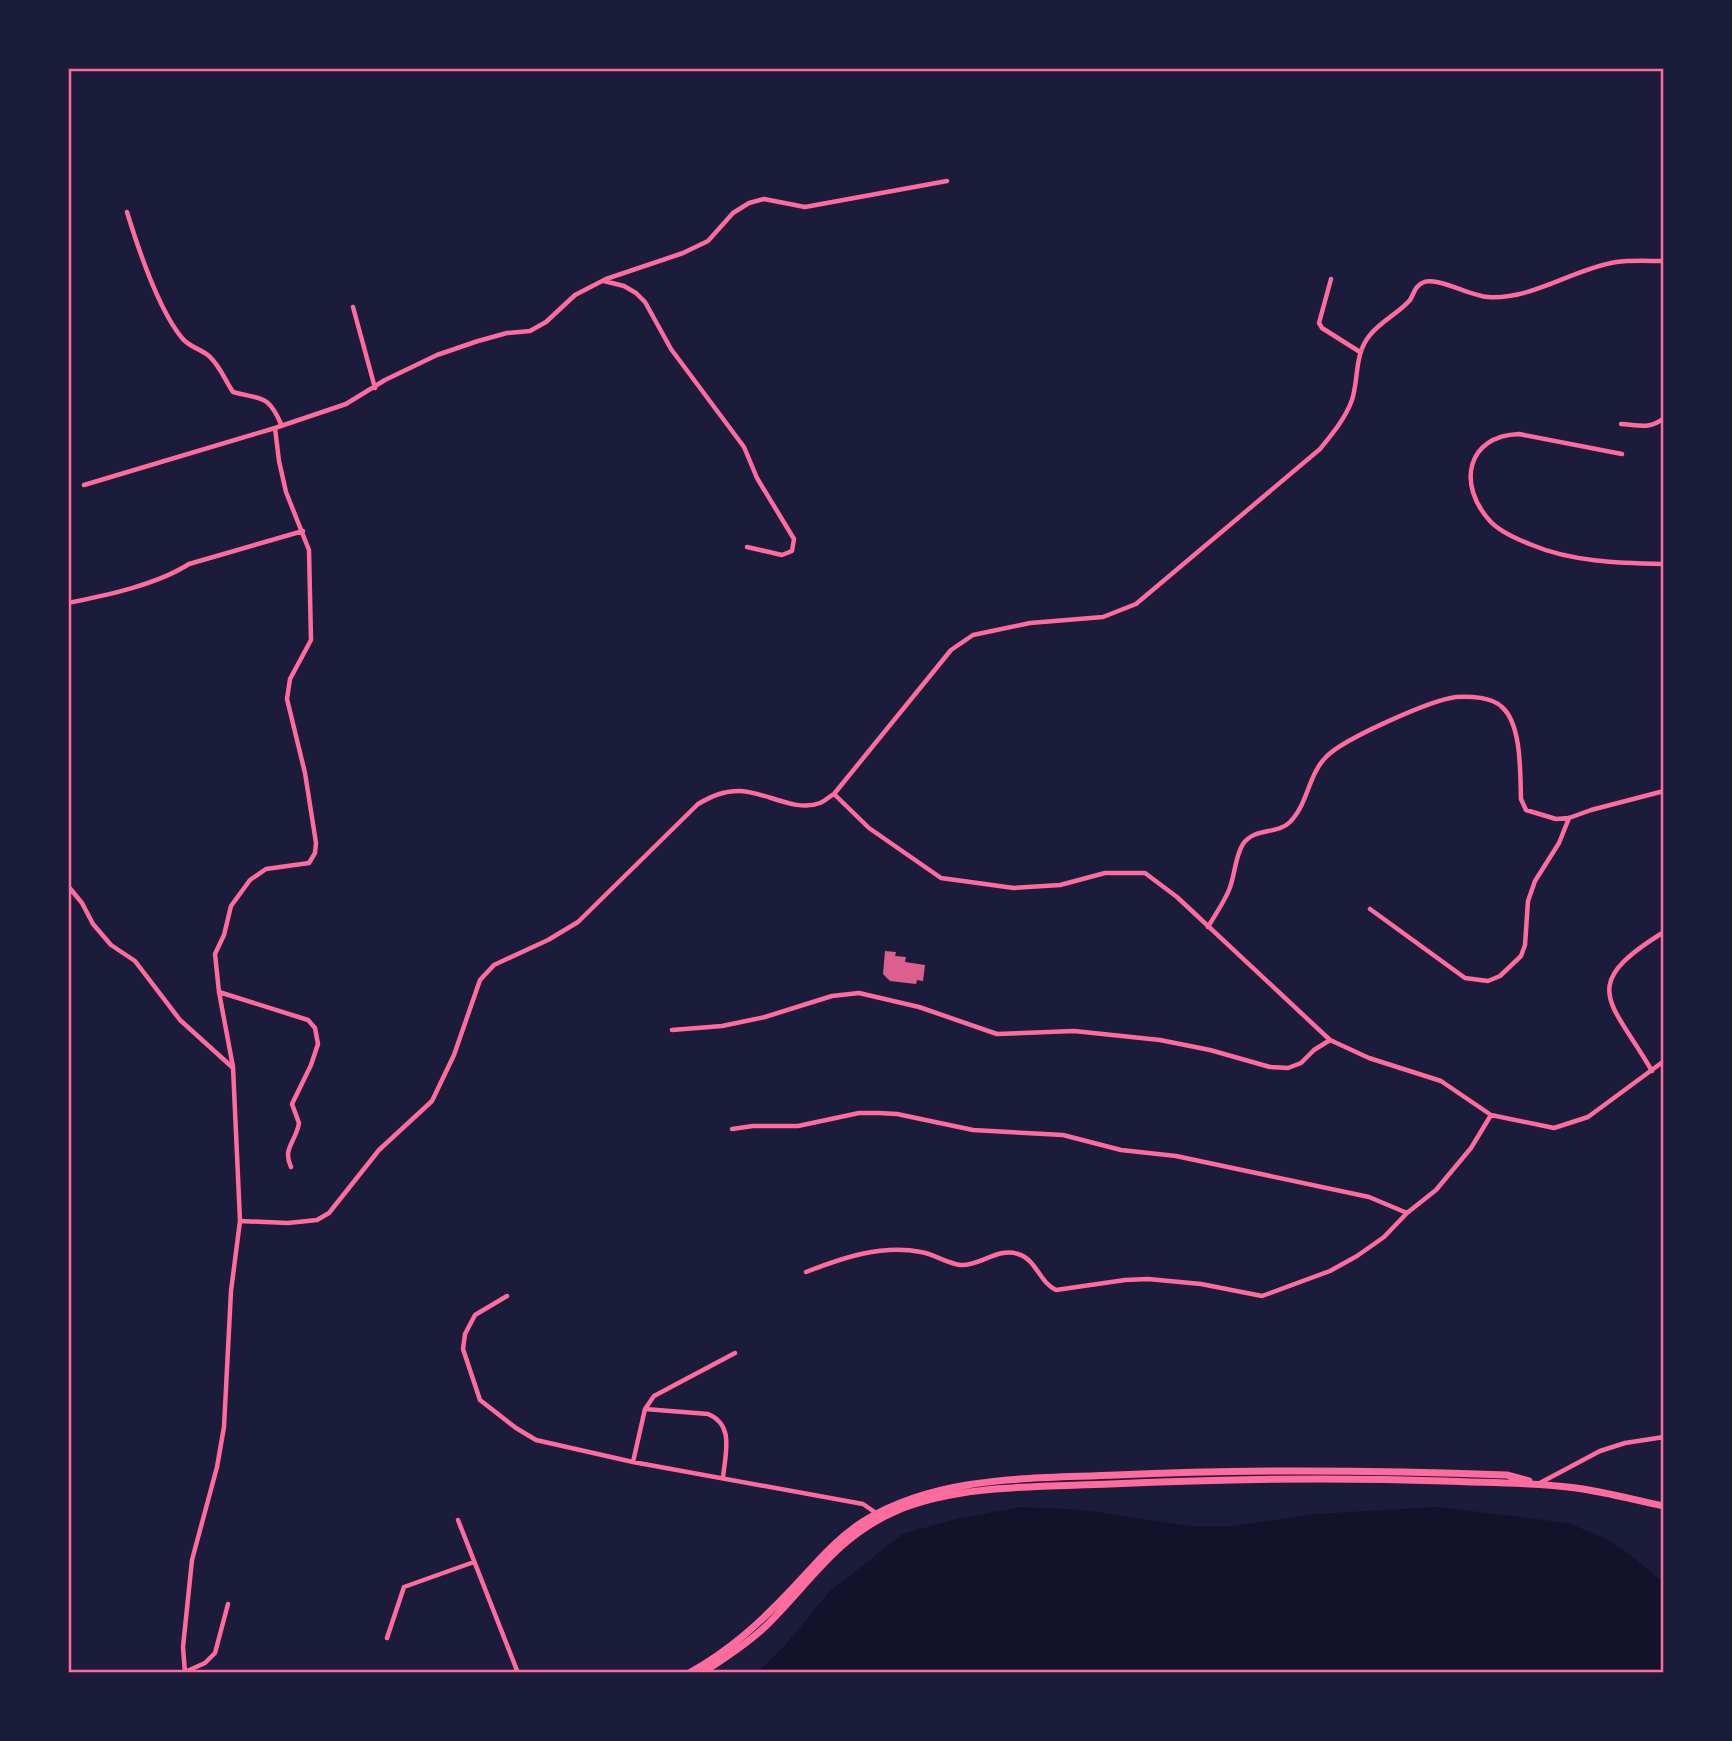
<svg xmlns="http://www.w3.org/2000/svg" width="1732" height="1741" viewBox="0 0 1732 1741" font-family="'IBM Plex Sans',sans-serif">
<style>
.water{fill:#12122b}
.building{fill:#dd5f8e}
.lines{fill:none;stroke-linecap:round;stroke-linejoin:round}
.minor{stroke:#ff6b9d;stroke-width:4.5}
.primary{stroke:#ff6b9d;stroke-width:7}
.neatline{fill:none;stroke:#ff6b9d;stroke-width:2.5}
</style>
<rect width="100%" height="100%" fill="#1b1b3a"/>
<path class="water" d="M1021 1507 1084 1510 1188 1526H1234L1317 1514 1437 1507 1568 1523 1606 1539 1628 1553 1664 1583V1673H757L786 1644 830 1591 903 1534 956 1519Z"/>
<path class="building" d="M885 951 896 952 895 956 906 957 905 962 925 965 923 981 917 980 916 984 890 981 883 974Z"/>
<g class="lines">
<path class="minor" d="M127 212C138 248 158 309 182 338 189 347 201 349 209 356 220 366 225 380 233 392 262 400 268 394 281 424
M1331 279 1319 323 1322 328 1360 352
M604 281 624 286 636 293 645 302 671 349 744 447 757 478 794 539 792 551 782 555 747 547
M353 307 375 388
M1621 424C1639 425 1649 430 1664 418
M1622 454 1519 434C1466 436 1457 485 1490 521 1499 531 1519 540 1532 545 1572 562 1621 563 1664 564
M84 485 275 428 346 404 385 380 437 355 478 341 507 333 530 331 546 322 575 295 606 279 683 253 708 241 733 213 749 203 764 199 805 207 947 181
M68 603C107 595 156 585 189 564L303 531
M834 794 869 828 941 878 1014 888 1060 885 1105 873H1145L1177 897 1330 1040 1369 1058 1441 1081 1491 1115 1554 1128 1588 1117 1664 1061
M68 886 82 903 93 924 111 945 135 961 180 1020 232 1067
M1370 909 1465 978 1488 981 1500 976 1521 956 1525 945 1528 901 1535 881 1559 843 1569 818
M1208 927C1215 915 1224 902 1229 890 1235 876 1235 856 1243 844 1255 827 1277 835 1290 822 1308 804 1308 775 1326 757 1343 739 1431 700 1456 697 1470 696 1492 697 1502 707 1522 725 1520 773 1521 799L1526 810 1556 819 1569 818 1591 810 1664 791
M219 992 308 1020 315 1028 318 1044 311 1065 292 1104 299 1123C296 1142 282 1148 291 1167
M672 1030 722 1026 765 1017 832 996 859 993 919 1007 997 1034 1074 1031 1160 1040 1210 1050 1270 1067 1288 1068 1301 1063 1314 1050 1330 1040
M1652 1071C1611 1000 1576 986 1664 932
M732 1129 753 1126H798L859 1113H879L897 1114 973 1130 1063 1135 1121 1150 1176 1156 1369 1197 1407 1213
M240 1221 288 1223 317 1220 329 1213 379 1150 432 1101 454 1055 480 980 494 965 548 940 578 922 698 804C712 796 723 791 739 791 765 791 795 813 820 803 825 801 830 796 834 794L951 650 973 635 1030 623 1103 617 1136 604 1320 449C1332 434 1345 419 1352 400 1359 378 1354 354 1370 335 1381 321 1399 313 1410 300 1414 294 1414 287 1422 283 1434 275 1470 296 1488 297 1532 300 1573 269 1616 262 1631 260 1648 261 1664 261
M806 1272C842 1258 882 1244 921 1252 934 1254 948 1264 961 1265 980 1266 998 1247 1018 1254 1036 1259 1040 1283 1056 1290L1125 1280 1148 1279 1201 1284 1262 1296 1330 1271 1357 1256 1384 1237 1407 1213 1436 1190 1471 1148 1491 1115
M507 1296 475 1315 465 1334 463 1349 480 1400 516 1428 536 1440 633 1462 863 1504 879 1515
M645 1409 708 1414C735 1425 725 1454 723 1478
M633 1462 645 1409 654 1396 735 1353
M1538 1484 1600 1451 1625 1443 1664 1437
M458 1520 518 1673
M387 1638 404 1587 474 1562
M185 1672 205 1663 215 1653 228 1604
M185 1673 183 1647 192 1560 217 1467 224 1427 231 1291 240 1221 233 1067 219 992 215 954 224 935 231 906 250 880 266 869 309 863 315 853 316 843 305 773 287 699 290 679 311 640 309 550 286 492 279 461 275 428"/>
<path class="primary" d="M689 1673C729 1651 760 1623 791 1590 814 1566 835 1539 864 1521 939 1475 1031 1479 1116 1475 1246 1469 1376 1470 1507 1475L1529 1481
M702 1673C724 1659 747 1644 766 1626 810 1583 836 1537 896 1511 959 1484 1042 1487 1110 1484 1221 1479 1332 1477 1444 1481 1487 1483 1532 1482 1576 1488 1605 1492 1635 1500 1664 1506"/>
</g>
<rect width="1732" height="1741" fill="none" stroke="#1b1b3a" stroke-width="140"/>
<rect x="70" y="70" width="1592" height="1601" class="neatline"/>
</svg>
